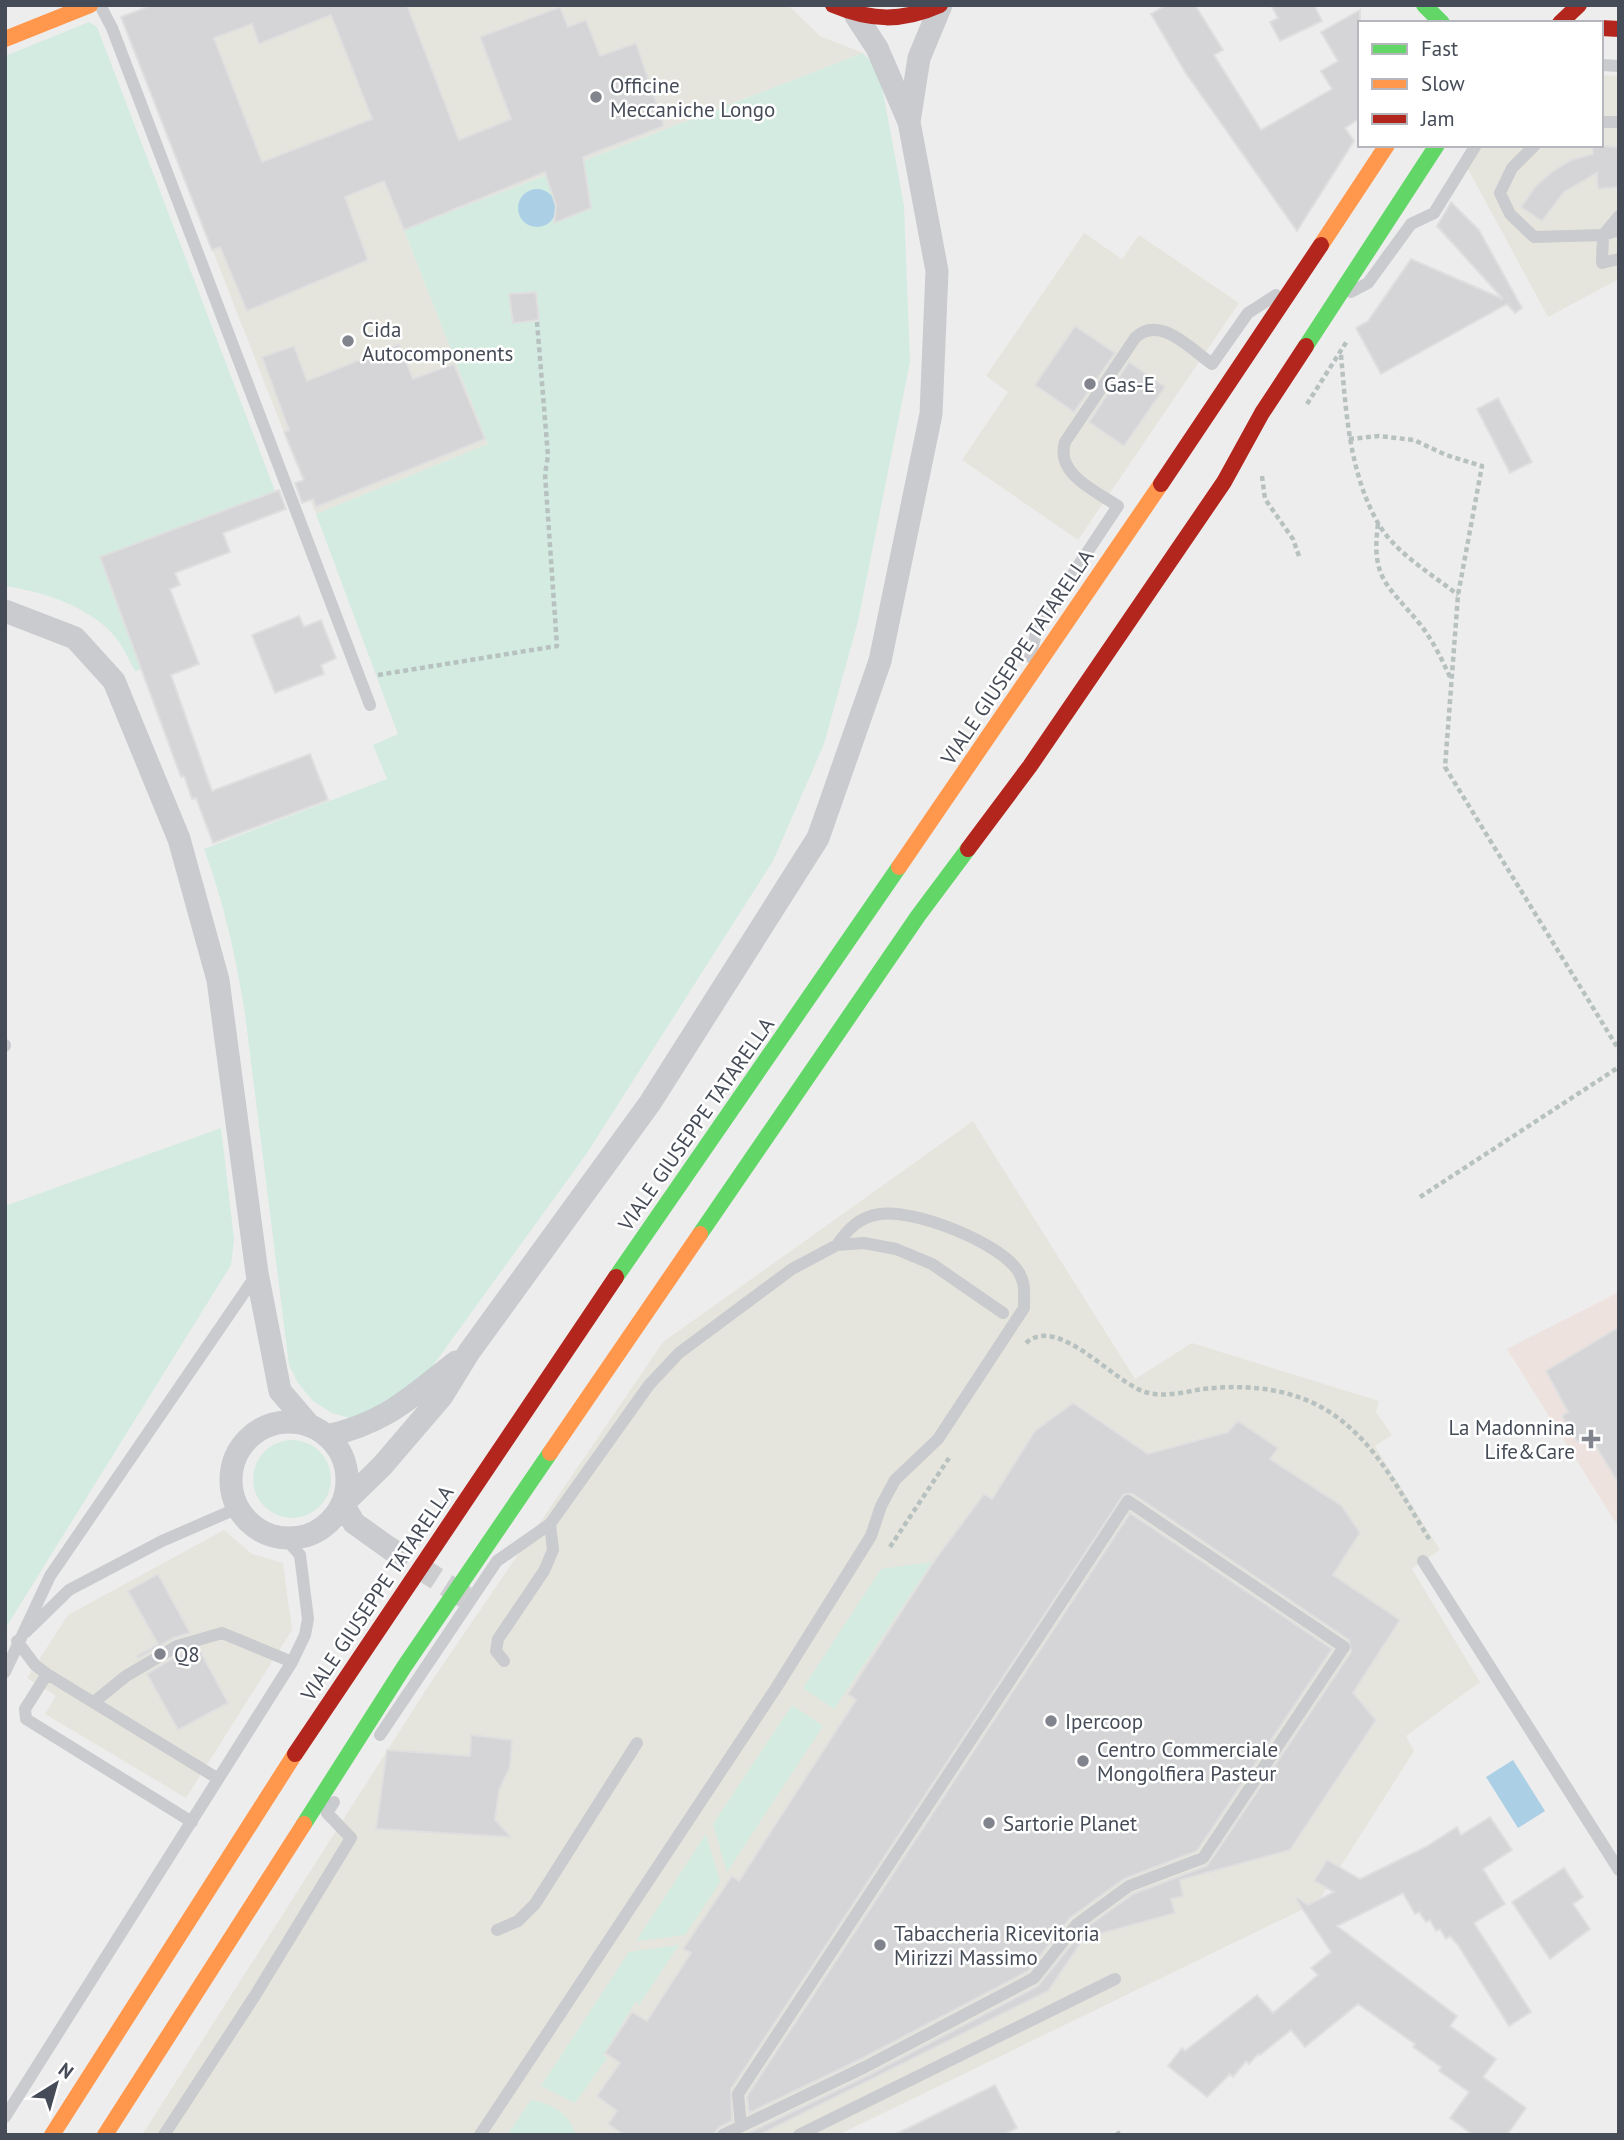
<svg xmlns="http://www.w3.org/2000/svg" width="1624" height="2140" viewBox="0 0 1624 2140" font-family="'PT Sans',sans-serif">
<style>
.commercial{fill:#e6e5dd}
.medical{fill:#ede2de}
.green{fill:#d3ebe0}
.water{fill:#abd0e6}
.building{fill:#d5d5d7;stroke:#dfdfe0;stroke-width:2;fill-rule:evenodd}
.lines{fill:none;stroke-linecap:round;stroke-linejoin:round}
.street-tunnel{stroke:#cccdcf;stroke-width:23;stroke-dasharray:23 11;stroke-linecap:butt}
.path{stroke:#b7c1c0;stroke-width:4.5;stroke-dasharray:5 3.5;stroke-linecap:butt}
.lane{stroke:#c9cbce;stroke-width:12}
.street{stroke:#c9cbce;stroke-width:23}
.fast{stroke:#63d668;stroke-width:16}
.slow{stroke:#ff974d;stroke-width:16}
.jam{stroke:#b3261e;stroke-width:16}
.poi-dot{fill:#81848c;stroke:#fff;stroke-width:2.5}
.labels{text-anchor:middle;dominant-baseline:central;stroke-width:5;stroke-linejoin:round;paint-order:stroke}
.poi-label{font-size:21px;fill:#464c57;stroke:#fff;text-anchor:start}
.street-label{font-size:21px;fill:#464c57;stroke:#fff}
</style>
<rect width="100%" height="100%" fill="#eeeded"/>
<path class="commercial" d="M152 5H788L820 36 863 53 404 230 488 444 316 514 121 17Z
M1601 75 1619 76V279L1548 317 1468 169 1482 145H1601Z
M1084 233 1122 259 1139 235 1239 303 1078 540 962 460 1008 392 986 376Z
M973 1121 1135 1379 1192 1343 1379 1401 1376 1412 1392 1435 1375 1446 1440 1550 1412 1569 1480 1682 1406 1736 1414 1751 1318 1902 838 2135H142L429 1685 663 1342Z
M224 1530 252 1554 283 1563 292 1630 186 1798 45 1714 56 1696 27 1678 68 1615Z"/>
<path class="medical" d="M1619 1292V1528L1507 1349Z"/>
<path class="green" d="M89 22 97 27 275 491 100 557 143 669 135 671C130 662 125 651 119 642 95 608 45 592 5 586V56Z
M863 53 879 70 904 206 910 362 858 621 824 744 773 861 587 1153 429 1371 385 1408 350 1418 332 1413 313 1401 298 1383 289 1365 245 1014C236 957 224 903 204 849L387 779 373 745 398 734 316 514 488 444 404 230Z
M221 1128 234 1239 231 1265 5 1629V1206Z
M253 1479a39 39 0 1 1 78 0a39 39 0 1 1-78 0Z
M932 1562 834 1709 803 1688 881 1569Z
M792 1705 823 1726 727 1872 713 1824Z
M706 1834 720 1882 685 1935 636 1941Z
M679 1945 639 2005 636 2001 603 2055 607 2058 575 2103 541 2086 629 1952Z
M531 2100C553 2104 569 2113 576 2135H507Z"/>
<path class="water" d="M518 208a19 19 0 1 1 38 0a19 19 0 1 1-38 0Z
M1513 1760 1545 1811 1518 1828 1486 1777Z"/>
<path class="building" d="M152 5H407L459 140 511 119 480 37 560 7 568 27 586 20 600 56 636 43 664 126 583 157 591 208 554 223 556 206 545 172 404 230 384 181 345 197 368 260 247 311 220 247 212 250 121 17ZM331 15 372 119 262 162 214 38 252 24 259 44Z
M1166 5H1195L1223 50 1214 55 1261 130 1332 89 1321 71 1338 61 1321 32 1360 10V118L1345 128 1354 141 1297 231 1185 72 1151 14Z
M1271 5H1314L1322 21 1280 41 1270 22 1278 18Z
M1592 145 1619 147V187L1598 189 1597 173 1564 192 1542 221 1521 207 1535 187 1552 172 1571 160 1593 154Z
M1451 202 1479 230 1522 308 1515 313 1507 304 1381 374 1356 328 1368 321 1411 259 1503 299 1437 226Z
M536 292 539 320 513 323 509 294Z
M1075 326 1115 353 1074 412 1035 385Z
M399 344 413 379 454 364 485 439 316 507 313 499 302 503 295 483 304 480 284 432 289 430 262 357 294 346 307 381Z
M1129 362 1165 387 1124 446 1089 422Z
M1498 398 1532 462 1510 473 1477 409Z
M279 490 286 509 223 533 230 552 175 573 180 585 170 589 199 664 171 675 212 791 310 754 328 800 213 843 196 798 192 799 184 776 181 777 100 557Z
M299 616 304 627 321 620 336 658 321 665 324 674 275 693 252 635Z
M1619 1327V1484L1589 1435 1578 1442 1562 1416 1568 1412 1546 1371Z
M1073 1403 1148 1454 1228 1432 1238 1421 1278 1448 1270 1459 1342 1506 1360 1533 1333 1575 1400 1620 1353 1693 1376 1720 1290 1850 1180 1880 1183 1896 1171 1899 1175 1913 1084 1938 1048 1991 759 2135H744L869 2075 1038 1986 1083 1930 1133 1894 1207 1866 1351 1652 1349 1640 1133 1494H1124L731 2089 732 2121 719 2127 714 2135H624L608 2124 617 2111 597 2096 620 2063 605 2053 632 2012 647 2021 691 1953 683 1949 732 1876 739 1881 856 1700 848 1694 935 1560 984 1494 992 1499 1035 1431Z
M1130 1513 1332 1649 1197 1851 1124 1879 1070 1918 1028 1971 861 2059 749 2113 747 2096Z
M158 1574 190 1633 173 1638 139 1658 137 1656 158 1644 128 1591Z
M199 1649 228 1703 178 1730 147 1674 180 1654Z
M471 1735 512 1740 510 1767 499 1790 495 1820 511 1837 376 1829 387 1750 470 1756Z
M1490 1817 1512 1850 1483 1869 1505 1904 1474 1923 1531 2012 1509 2026 1458 1945 1450 1936 1446 1939 1440 1929 1436 1931 1430 1920 1426 1922 1419 1912 1415 1914 1403 1893 1337 1926 1457 2016 1450 2026 1496 2059 1483 2077 1526 2108 1507 2135H1473L1450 2118 1469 2092 1439 2071 1441 2067 1413 2047 1415 2044 1358 2004 1305 2047 1291 2030 1260 2055 1258 2054 1249 2064 1246 2061 1233 2077 1230 2074 1207 2097 1168 2066 1182 2048 1185 2051 1257 1995 1273 2013 1318 1975 1311 1968 1331 1952 1296 1899 1298 1898 1308 1905 1334 1892 1314 1881 1327 1860 1360 1879 1426 1847 1457 1827 1461 1835Z
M1564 1868 1583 1897 1573 1904 1590 1929 1550 1959 1512 1902Z
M995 2085 1017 2128 1004 2135H894Z"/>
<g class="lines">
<path class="street-tunnel" d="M389 1548 468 1599"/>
<path class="path" d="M1341 355C1346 411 1349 472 1378 523 1395 553 1432 574 1458 595
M1307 404 1347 341
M1349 439 1379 436 1414 440 1446 455 1482 466 1458 595 1445 767 1619 1050
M1262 476 1265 499 1293 539 1299 556
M1378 524C1371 579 1387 584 1419 623 1433 640 1442 660 1451 679
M378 675 557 646 545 474 548 456 537 322
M1420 1197 1619 1067
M1026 1343C1058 1314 1113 1382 1145 1392 1163 1398 1184 1392 1203 1389 1247 1384 1293 1388 1331 1413 1377 1443 1402 1496 1431 1542
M890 1547 949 1458
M1116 2135 1121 2132"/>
<path class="lane" d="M100 5 112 28 370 705
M1601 65 1619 66
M1601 122H1619
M1535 145 1512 168 1500 193 1510 214 1534 237 1603 235 1619 230
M1619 216 1603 235 1602 263 1619 259
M1351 292 1368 283 1411 224 1434 213 1476 145
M1030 657 1038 626 1118 506C1096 491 1055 474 1065 442L1135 338C1159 314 1191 349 1212 364L1248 313 1276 295
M5 1045V1046
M1423 1561 1619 1870
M26 1632 69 1590 162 1541 238 1508
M17 1641 35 1665 47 1674 217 1778
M504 1661 496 1651 498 1639 544 1571 553 1550 550 1524
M5 1672 50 1576 257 1274
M47 1674 25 1709 26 1719 192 1822
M94 1702 126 1676 177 1646 222 1633 292 1662
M380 1735 497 1561 550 1524 649 1385 679 1353 792 1269 837 1245 864 1243 896 1249 932 1264 1003 1313
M497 1930 518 1921 535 1904 637 1743
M5 2117 292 1662 305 1635 308 1619 300 1555 285 1538
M164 2135 256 1994 351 1838 327 1813 334 1802
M480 2135 776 1688 871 1536 881 1506 895 1480 938 1439 1024 1308C1024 1294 1026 1283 1018 1271 999 1242 914 1209 880 1214 859 1217 848 1229 837 1245
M723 2135 865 2067 1034 1978 1077 1924 1129 1886 1203 1858 1344 1647 1128 1501 738 2094 741 2126
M799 2135 1115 1979"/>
<path class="street" d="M909 122 919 58 941 5
M5 611 75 638 114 681 179 839 218 980 257 1273 280 1391 310 1426
M231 1480a58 58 0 1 1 116 0a58 58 0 1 1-116 0Z
M327 1436C387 1422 408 1399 456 1362
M389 1548 354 1523 343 1504 382 1466 442 1396 469 1352 650 1103 818 838 880 661 931 414 937 271 909 122 877 48 856 16"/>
<path class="fast" d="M1424 5 1442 23
M1306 346 1437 145
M700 1234 918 916 968 849
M616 1277 899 867
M304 1824 404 1667 550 1453"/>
<path class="slow" d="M5 39 90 5
M1321 245 1387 145
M899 867 1161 484
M550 1453 700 1234
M52 2135 295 1754
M105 2135 304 1824"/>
<path class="jam" d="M833 5C871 21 902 22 940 5
M1560 23 1579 5
M1601 28 1619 29
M1161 484 1321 245
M968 849 1030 766 1224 482 1262 413 1306 346
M295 1754 616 1277"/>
</g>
<g class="poi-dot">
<circle cx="596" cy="97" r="7"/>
<circle cx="348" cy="341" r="7"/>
<circle cx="1090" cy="384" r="7"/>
<path d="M1587.5 1428.5h7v7h7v7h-7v7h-7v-7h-7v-7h7z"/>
<circle cx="160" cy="1654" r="7"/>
<circle cx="1051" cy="1721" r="7"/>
<circle cx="1083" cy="1761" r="7"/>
<circle cx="989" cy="1823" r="7"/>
<circle cx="880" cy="1945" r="7"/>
</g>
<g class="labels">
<g class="poi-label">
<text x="610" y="85">Officine<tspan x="610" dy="24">Meccaniche Longo</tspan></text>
<text x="362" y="329">Cida<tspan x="362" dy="24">Autocomponents</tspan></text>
<text x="1104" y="384">Gas-E</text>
<text x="1575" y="1427" text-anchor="end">La Madonnina<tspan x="1575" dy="24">Life&amp;Care</tspan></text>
<text x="174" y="1654">Q8</text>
<text x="1065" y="1721">Ipercoop</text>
<text x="1097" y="1749">Centro Commerciale<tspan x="1097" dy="24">Mongolfiera Pasteur</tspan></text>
<text x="1003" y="1823">Sartorie Planet</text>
<text x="894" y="1933">Tabaccheria Ricevitoria<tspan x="894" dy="24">Mirizzi Massimo</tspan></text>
</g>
<g class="street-label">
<text transform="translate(1017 657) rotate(-56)">VIALE GIUSEPPE TATARELLA</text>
<text transform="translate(696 1124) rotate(-55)">VIALE GIUSEPPE TATARELLA</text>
<text transform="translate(377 1593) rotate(-56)">VIALE GIUSEPPE TATARELLA</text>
</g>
</g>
<rect width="1624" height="2140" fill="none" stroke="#464c57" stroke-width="14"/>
<rect x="1358" y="21" width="245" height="126" fill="#ffffff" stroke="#b5b7bc" stroke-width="2"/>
<rect x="1372" y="44" width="35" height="10" fill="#63d668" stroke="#b5b7bc" stroke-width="2"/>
<text x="1421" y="56" font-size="21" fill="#464c57">Fast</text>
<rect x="1372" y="79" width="35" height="10" fill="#ff974d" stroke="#b5b7bc" stroke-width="2"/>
<text x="1421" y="91" font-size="21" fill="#464c57">Slow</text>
<rect x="1372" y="114" width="35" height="10" fill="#b3261e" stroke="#b5b7bc" stroke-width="2"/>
<text x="1421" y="126" font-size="21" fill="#464c57">Jam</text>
<g transform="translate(56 2084) rotate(37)" stroke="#ffffff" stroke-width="5" paint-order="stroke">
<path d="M0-5L12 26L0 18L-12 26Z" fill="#464c57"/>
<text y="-10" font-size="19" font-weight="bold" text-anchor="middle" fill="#464c57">N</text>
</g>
</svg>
